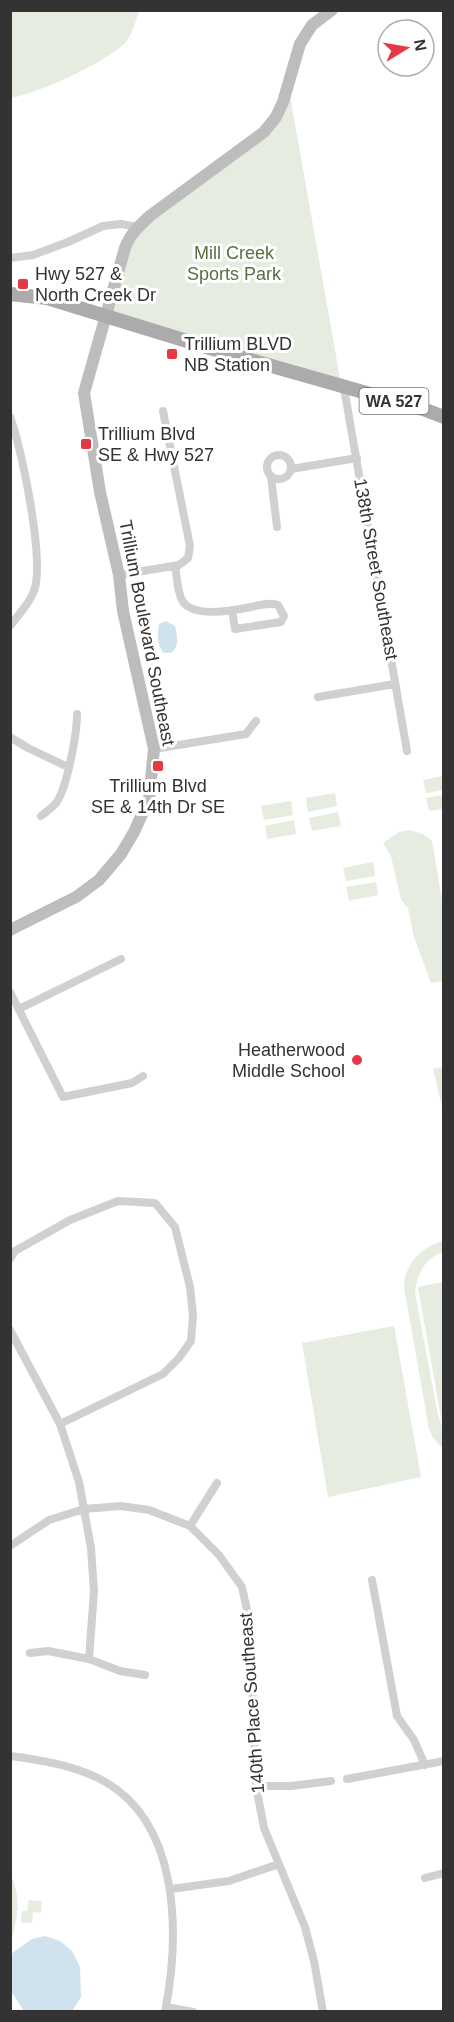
<svg xmlns="http://www.w3.org/2000/svg" width="454" height="2022" viewBox="0 0 454 2022" font-family="Helvetica,sans-serif">
<style>
.green{fill:#e6ecdf}
.water{fill:#cfe2ee}
.lines{fill:none;stroke-linecap:round;stroke-linejoin:round}
.street{stroke:#d0d0d0;stroke-width:8}
.secondary{stroke:#bdbdbd;stroke-width:12}
.primary{stroke:#ababab;stroke-width:14}
.poi-dot{fill:#e63946;stroke:#fff;stroke-width:2}
.labels{text-anchor:middle;dominant-baseline:central;stroke-width:6;stroke-linejoin:round;paint-order:stroke}
.shield{fill:#fff;stroke:#707070;stroke-width:1.5}
.shield-label{font-size:16px;font-weight:bold;fill:#333}
.park-label{font-size:18px;fill:#56703f;stroke:#fff}
.poi-label{font-size:18px;fill:#333;stroke:#fff;text-anchor:start}
.street-label{font-size:18px;fill:#333;stroke:#fff}
</style>
<rect width="100%" height="100%" fill="#fff"/>
<path class="green" d="M11 10H139V11C136 20 131 38 124 44 102 64 39 93 11 98Z
M289 90 341 384 109 315 129 242 140 227 272 127Z
M443 776V790L426 793 423 780Z
M335 793 337 806 308 812 306 798Z
M443 795V809L429 811 426 798Z
M291 801 293 815 264 820 261 806Z
M338 812 341 826 312 831 309 818Z
M294 820 296 834 267 839 265 826Z
M410 830 423 834 432 841 443 906V981L431 983 414 937 408 908 401 900 391 856 383 843 399 832Z
M373 862 375 876 346 881 343 868Z
M376 882 378 895 349 901 346 887Z
M443 1067H444L443 1154 442 1145 443 1111 433 1069Z
M443 1241V1252C424 1259 417 1274 415 1293L438 1415 443 1429 418 1287 443 1282V1449L433 1438 429 1429 404 1287C404 1265 422 1246 443 1241Z
M394 1326 421 1477 328 1497 302 1343Z
M10 1873C21 1896 18 1911 13 1935L11 1937Z
M29 1900 42 1901 41 1913 33 1912 32 1923 21 1922 22 1911H27Z"/>
<path class="water" d="M166 621 175 626C177 636 180 646 171 653H164C157 646 157 634 159 624Z
M45 1936 60 1941 72 1951 80 1967 81 1997 72 2011H24L11 1991V1954L32 1939Z"/>
<g class="lines">
<path class="street" d="M10 258 33 255 68 242 103 226 121 224 138 227
M344 388 407 751
M10 417C22 448 45 562 34 591 30 603 18 615 10 626
M267 467a12 12 0 1 1 24 0a12 12 0 1 1-24 0Z
M291 469 357 458
M271 477 277 527
M175 566C177 576 177 588 181 598 189 619 232 611 251 607 260 605 269 602 278 605L284 616 281 622 235 629 232 610
M119 575 179 565 188 558 190 546 163 411
M318 697 395 684
M10 737 28 748 68 767
M154 749 246 734 256 721
M41 816C46 812 52 808 56 803 67 789 77 733 77 714
M10 992 63 1097 132 1083 143 1076
M19 1009 121 959
M10 1259 15 1251 70 1220 118 1201 155 1203 175 1227 190 1287 193 1315 191 1341 179 1358 163 1374 60 1424
M10 1330 60 1424 79 1482 91 1548 94 1591 89 1659
M217 1483 190 1526 219 1555 242 1587 250 1624 256 1786 264 1828 305 1927 314 1961 323 2012
M10 1546 49 1520 84 1509 121 1506 149 1510 190 1526
M372 1580 397 1716 414 1740 425 1765
M30 1653 48 1651 89 1659 120 1671 145 1675
M10 1756C41 1760 71 1765 98 1778 181 1819 180 1934 165 2012
M347 1779 444 1761
M256 1786H291L331 1781
M425 1878 444 1873
M171 1889 229 1881 279 1864
M166 2007 193 2012"/>
<path class="secondary" d="M10 930 76 897 99 880 121 854 134 832 149 799 154 749 123 611 119 575 100 492 84 393 125 248C130 234 140 225 151 215L264 132 276 117 283 102 300 44 312 25 332 10"/>
<path class="primary" d="M10 294 47 298 226 353 423 409 444 417"/>
</g>
<g class="poi-dot">
<rect x="17" y="278" width="12" height="12" rx="3"/>
<rect x="166" y="348" width="12" height="12" rx="3"/>
<rect x="80" y="438" width="12" height="12" rx="3"/>
<rect x="152" y="760" width="12" height="12" rx="3"/>
<circle cx="357" cy="1060" r="6"/>
</g>
<g class="labels">
<rect class="shield" x="359.5" y="388" width="69" height="26" rx="4.5"/>
<g class="shield-label">
<text x="394" y="401">WA 527</text>
</g>
<g class="park-label">
<text x="234" y="253">Mill Creek<tspan x="234" dy="21">Sports Park</tspan></text>
</g>
<g class="poi-label">
<text x="35" y="274">Hwy 527 &amp;<tspan x="35" dy="21">North Creek Dr</tspan></text>
<text x="184" y="344">Trillium BLVD<tspan x="184" dy="21">NB Station</tspan></text>
<text x="98" y="434">Trillium Blvd<tspan x="98" dy="21">SE &amp; Hwy 527</tspan></text>
<text x="158" y="786" text-anchor="middle">Trillium Blvd<tspan x="158" dy="21">SE &amp; 14th Dr SE</tspan></text>
<text x="345" y="1050" text-anchor="end">Heatherwood<tspan x="345" dy="21">Middle School</tspan></text>
</g>
<g class="street-label">
<text transform="translate(376 569) rotate(80)">138th Street Southeast</text>
<text transform="translate(147 633) rotate(79)">Trillium Boulevard Southeast</text>
<text transform="translate(252 1703) rotate(-94)">140th Place Southeast</text>
</g>
</g>
<rect width="454" height="2022" fill="none" stroke="#333333" stroke-width="24"/>
<g transform="translate(406 48) rotate(79)"><circle r="28" fill="#ffffff" stroke="#adadad" stroke-width="1.5"/>
<path d="M0-4.5L10 22L0 15L-10 22Z" fill="#e63946"/>
<text y="-9" font-size="16" font-weight="bold" text-anchor="middle" fill="#333333">N</text>
</g>
</svg>
